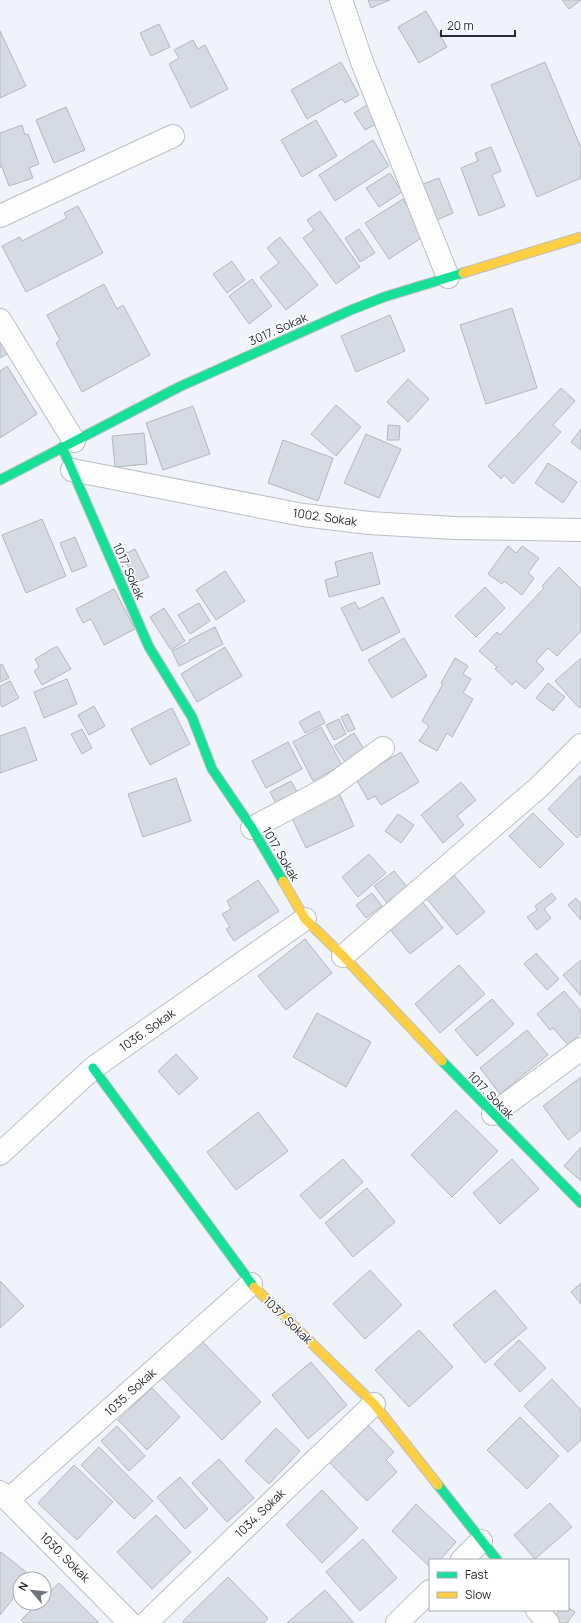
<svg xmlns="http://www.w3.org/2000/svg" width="581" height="1623" viewBox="0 0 581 1623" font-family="Manrope,sans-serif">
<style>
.building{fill:#d6dae2;stroke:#b3b7be}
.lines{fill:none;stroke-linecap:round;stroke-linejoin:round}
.street-casing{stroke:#bbbfc6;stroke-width:24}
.fast-casing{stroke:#bbbfc6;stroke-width:11}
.slow-casing{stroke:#bbbfc6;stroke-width:11}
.street{stroke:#fdfdfe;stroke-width:22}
.fast{stroke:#16e098;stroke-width:9}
.slow{stroke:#ffcf43;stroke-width:9}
.labels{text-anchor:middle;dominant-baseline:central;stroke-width:3;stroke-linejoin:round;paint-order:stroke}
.street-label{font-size:12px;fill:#262c37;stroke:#fff}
</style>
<rect width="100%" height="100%" fill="#f0f3f9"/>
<path class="building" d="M368 0H390L371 8Z
M562 0H581L569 9Z
M426 11 447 47 419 63 398 27Z
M159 24 170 47 151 56 140 33Z
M0 31 26 86 0 98Z
M193 40 198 49 205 45 228 89 191 108 169 64 179 58 174 50Z
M341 62 359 95 345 103 342 99 307 119 291 90Z
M545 62 581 148V178L537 197 491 85Z
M367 105 378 123 365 130 354 113Z
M66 107 85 150 54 163 36 120Z
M316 120 337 156 302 177 281 140Z
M22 125 25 135 28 134 39 164 29 168 33 178 9 186 2 167H0V133Z
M373 140 389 166 335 201 319 175Z
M491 147 501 171 492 175 505 206 479 216 461 168 478 161 475 153Z
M390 173 402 192 379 207 366 188Z
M439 178 453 213 437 220 423 184Z
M403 199 426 235 389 259 365 223Z
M78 206 103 253 26 292 2 246 20 237 22 241 67 218 64 213Z
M320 211 360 267 336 284 303 238 314 230 307 220Z
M359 229 375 253 360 262 345 238Z
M280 237 318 285 286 310 260 277 279 263 267 248Z
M232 261 245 280 227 293 213 274Z
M252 279 272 306 249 324 229 296Z
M104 284 117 309 123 305 150 355 82 392 56 343 60 340 47 315Z
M512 308 537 388 486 404 460 325Z
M390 315 405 351 356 372 341 336Z
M0 328 13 351 0 358Z
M7 366 37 414 0 438V371Z
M408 379 429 399 408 422 387 402Z
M561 388 575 401 553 425 561 432 513 484 504 475 501 479 488 466Z
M336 405 361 427 336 456 311 434Z
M193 406 210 454 163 470 146 423Z
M388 425 400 426 399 440H387Z
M581 429V450L571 442Z
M144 433 147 464 115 467 112 436Z
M366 434 401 449 379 498 344 483Z
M283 440 333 458 318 501 268 483Z
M548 463 577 482 563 503 535 483Z
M42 519 66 576 26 593 2 535Z
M75 537 87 566 72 572 60 543Z
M508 546 516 553 522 546 539 558 528 573 534 578 522 595 504 581 502 584 488 574Z
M135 549 149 577 136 583 123 555Z
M372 552 380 584 329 597 325 580 338 576 335 562Z
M559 567 581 589V631L557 656 548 648 536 661 544 669 525 689 516 681 512 685 495 669 497 667 479 651 497 632 500 635 544 588 542 586Z
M225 571 245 601 216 620 196 590Z
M485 587 505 608 476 637 455 616Z
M114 589 135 629 104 645 91 619 83 623 76 609Z
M383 597 400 632 362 651 341 608 355 602 359 609Z
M199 603 210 621 190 634 178 615Z
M164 608 185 641 171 650 150 617Z
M215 627 223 644 179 666 172 651 190 642 189 640Z
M404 638 427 676 392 698 368 660Z
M57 646 71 669 42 685 34 671 39 667 35 659Z
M225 647 242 676 197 702 181 674Z
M455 658 468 666 463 674 471 679 463 693 473 699 452 737 447 733 437 751 419 741 429 726 422 721 443 684 441 683Z
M581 658V706L579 708 555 681Z
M2 664 9 678 0 682V665Z
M67 679 77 704 44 718 34 692Z
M10 681 19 698 2 707 0 703V686Z
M548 683 565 697 553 711 536 698Z
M94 706 105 726 89 735 78 715Z
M172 708 190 744 150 765 131 729Z
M319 711 325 723 305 733 299 722Z
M348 714 355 729 348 732 341 717Z
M339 719 346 734 334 740 326 725Z
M25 727 37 760 0 773V736Z
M321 727 342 765 313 781 293 742Z
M82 729 92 748 82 754 71 734Z
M354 733 364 749 345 762 334 746Z
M288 742 302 769 266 788 252 761Z
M401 752 419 782 381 805 375 796 368 800 356 779Z
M581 775V834L577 838 548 809Z
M176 778 191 821 143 837 128 794Z
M291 781 299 795 277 806 270 792Z
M461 782 476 800 457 816 464 825 443 843 421 815Z
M338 791 354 826 306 848 290 814Z
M533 813 564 844 540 868 509 836Z
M398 814 414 825 401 843 385 831Z
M369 854 386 873 358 897 342 877Z
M394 871 407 887 387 903 374 886Z
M454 875 485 912 457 935 426 898Z
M258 880 279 911 234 941 226 929 230 927 222 914 231 909 227 901Z
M372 893 382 906 366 918 356 905Z
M552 893 556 899 544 909 551 918 537 930 527 917 537 910 535 906Z
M576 898 581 904V920L568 905Z
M421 900 443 928 410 954 388 927Z
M305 939 332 973 286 1010 258 976Z
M536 953 559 979 547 990 524 964Z
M581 960V996L563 975Z
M459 965 485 994 440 1033 415 1004Z
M564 991 581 1011V1033L568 1045 553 1028 550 1030 537 1014Z
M492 999 514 1024 477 1056 455 1030Z
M317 1013 371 1042 346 1087 293 1057Z
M527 1030 548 1055 500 1094 480 1068Z
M176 1054 198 1078 179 1095 158 1071Z
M581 1077V1130L568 1140 543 1106Z
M456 1110 498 1151 452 1197 411 1155Z
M258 1112 288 1151 236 1190 207 1152Z
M581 1147V1181L564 1166Z
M343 1159 363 1182 320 1219 300 1195Z
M512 1159 539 1189 500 1224 473 1193Z
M367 1188 395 1222 353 1257 325 1223Z
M370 1270 402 1305 365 1339 333 1304Z
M0 1281 24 1306 0 1328Z
M581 1283V1304L571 1292Z
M495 1290 527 1328 485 1363 453 1325Z
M419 1330 453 1367 409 1407 375 1370Z
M201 1340 261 1402 222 1440 161 1377Z
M519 1340 546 1368 520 1392 494 1364Z
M311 1362 347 1405 308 1439 272 1395Z
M552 1379 581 1410V1440L568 1452 524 1406Z
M152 1388 180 1417 147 1450 118 1420Z
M520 1417 559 1456 527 1489 487 1450Z
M368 1425 394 1452 386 1460 397 1472 367 1501 329 1462Z
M117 1426 145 1456 129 1471 101 1441Z
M276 1428 300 1451 269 1484 245 1461Z
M99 1447 153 1501 134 1519 81 1465Z
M219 1459 254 1498 227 1522 192 1483Z
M74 1465 113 1502 77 1540 38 1503Z
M180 1477 208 1509 185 1529 157 1497Z
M322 1490 358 1528 322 1563 286 1525Z
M550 1503 572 1527 535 1559 514 1535Z
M416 1504 456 1542 440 1560H430V1567L392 1531Z
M156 1515 191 1552 152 1589 117 1552Z
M363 1539 397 1578 360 1611 326 1572Z
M1 1552 31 1576 29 1579H20V1590L0 1615V1553Z
M228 1577 268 1618 264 1623H184L183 1621Z
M59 1583 99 1623H24L21 1620 38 1603H44V1597Z
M325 1590 354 1623H287Z
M568 1608 575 1612 567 1623H560L553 1620 559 1610H568Z"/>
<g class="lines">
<defs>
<path id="street" d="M341 0 362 62 448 277
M0 216 173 136
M0 320 74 441
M72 470 303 515 369 523 455 528 581 530
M252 828 331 786 383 748
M343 956 539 787 581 745
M493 1114 581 1049
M0 1154 93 1068 305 919
M0 1492 130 1623
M8 1500 251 1284
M462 1560 481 1541
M537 1610 548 1623
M146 1623 374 1404
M397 1623 430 1591"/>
<path id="fast" d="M62 447 149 647 192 717 212 769 252 828 283 881
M0 480 179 387 351 310 384 297 463 273
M442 1061 581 1203
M93 1068 254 1287
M438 1485 497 1560"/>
<path id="slow" d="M463 273 581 237
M283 881 305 919 343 956 442 1061
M254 1287 374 1404 438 1485"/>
</defs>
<use href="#street" class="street-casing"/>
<use href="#fast" class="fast-casing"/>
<use href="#slow" class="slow-casing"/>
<use href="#street" class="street"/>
<use href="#fast" class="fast"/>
<use href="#slow" class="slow"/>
</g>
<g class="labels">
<g class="street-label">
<text transform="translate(278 329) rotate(-24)">3017. Sokak</text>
<text transform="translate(325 517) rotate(8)">1002. Sokak</text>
<text transform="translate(129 571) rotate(66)">1017. Sokak</text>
<text transform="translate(281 854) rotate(60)">1017. Sokak</text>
<text transform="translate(147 1030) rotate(-35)">1036. Sokak</text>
<text transform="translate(491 1095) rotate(46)">1017. Sokak</text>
<text transform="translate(288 1320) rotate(44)">1037. Sokak</text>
<text transform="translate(130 1392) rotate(-42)">1035. Sokak</text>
<text transform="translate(260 1513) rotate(-44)">1034. Sokak</text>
<text transform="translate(65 1557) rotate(45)">1030. Sokak</text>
</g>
</g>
<rect x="429" y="1559" width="140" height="52" fill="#ffffff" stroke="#a8abaf"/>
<rect x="437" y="1572" width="20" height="6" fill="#16e098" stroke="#a8abaf"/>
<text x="465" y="1579" font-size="12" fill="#262c37">Fast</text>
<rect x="437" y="1592" width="20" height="6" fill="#ffcf43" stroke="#a8abaf"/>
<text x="465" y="1599" font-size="12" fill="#262c37">Slow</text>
<g transform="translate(32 1591) rotate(298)"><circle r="19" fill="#ffffff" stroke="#a8abaf"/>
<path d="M0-3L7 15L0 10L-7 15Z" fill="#6d727b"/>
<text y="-6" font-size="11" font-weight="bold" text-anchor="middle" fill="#262c37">N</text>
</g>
<path d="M441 30v6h74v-6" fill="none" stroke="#262c37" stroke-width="2"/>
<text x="447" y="30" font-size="12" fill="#262c37" stroke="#ffffff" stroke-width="3" paint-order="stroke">20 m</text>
</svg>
